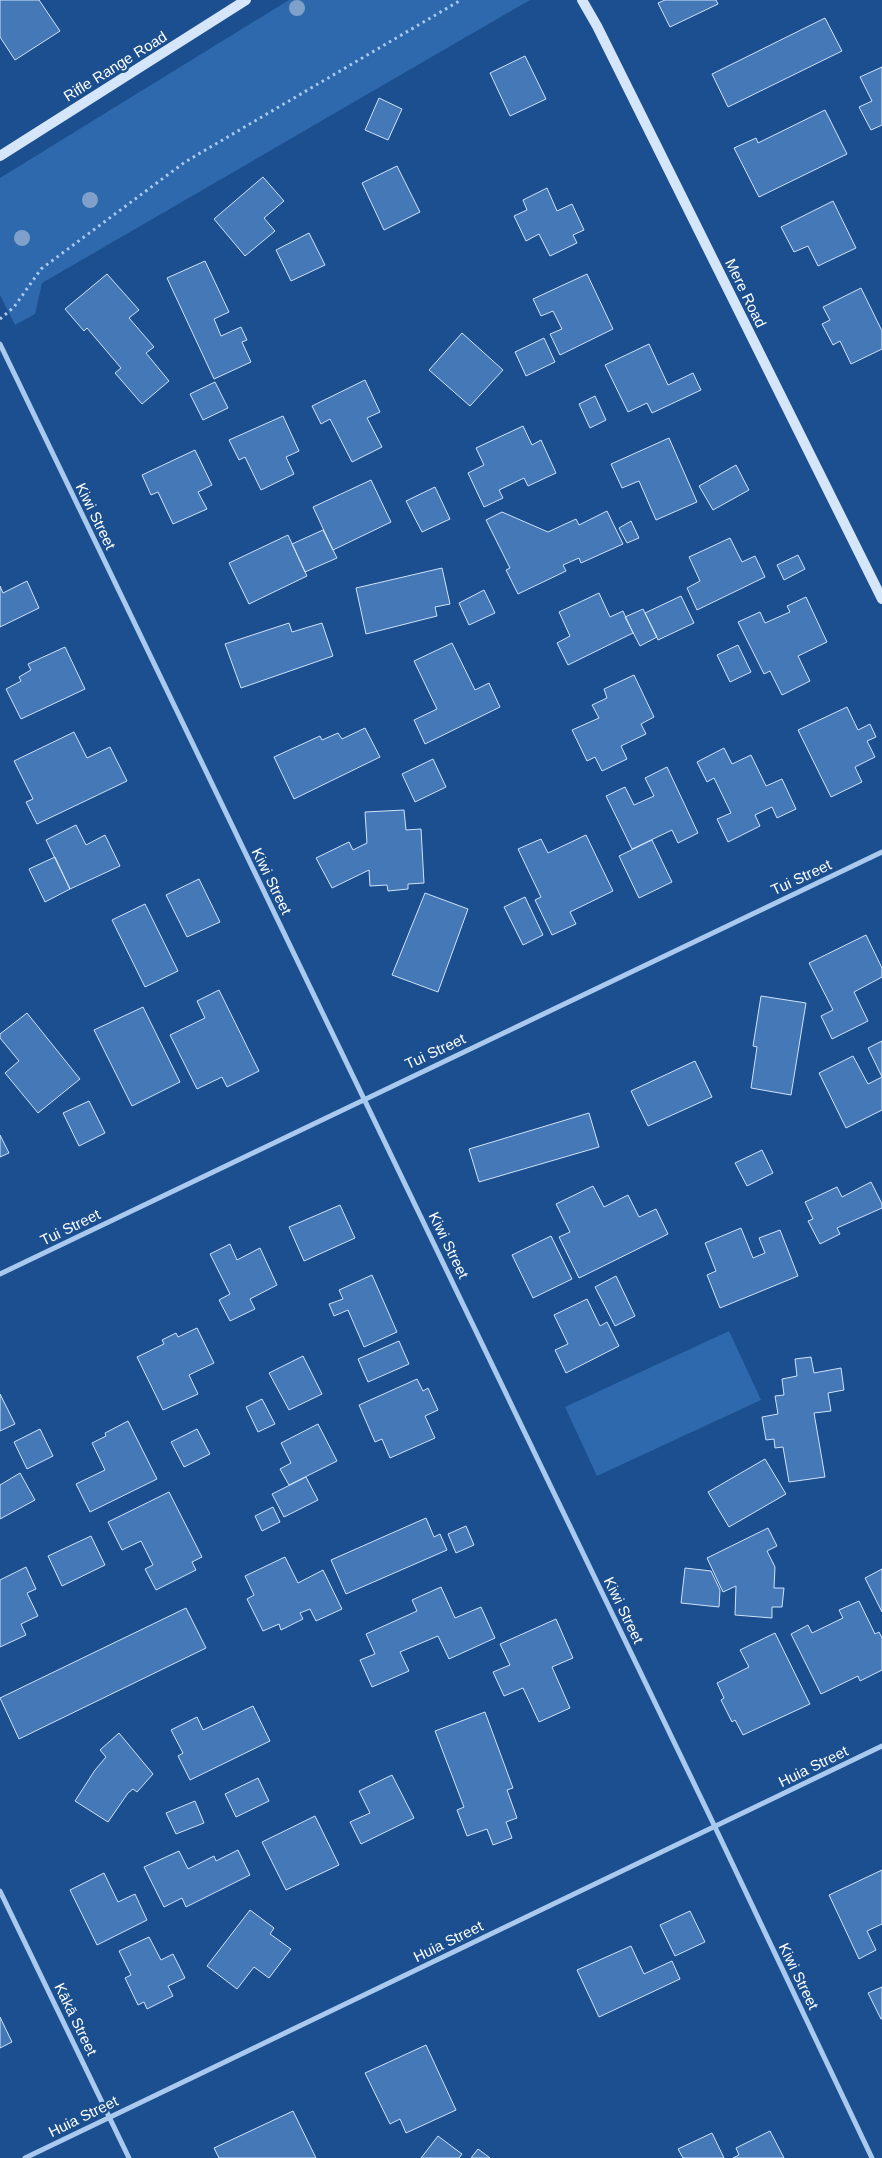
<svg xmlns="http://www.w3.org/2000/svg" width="882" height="2158" viewBox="0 0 882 2158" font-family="Arial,sans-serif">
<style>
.green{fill:#2e69ad}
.building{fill:#4478b7;stroke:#cfe3fa}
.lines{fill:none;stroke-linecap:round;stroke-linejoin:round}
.path{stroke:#a9c9ee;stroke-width:3;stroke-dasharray:2.5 4;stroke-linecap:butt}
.street{stroke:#a9c9ee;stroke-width:5}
.secondary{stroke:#d6e6fa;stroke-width:10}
.tree{fill:#7ea0ca}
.labels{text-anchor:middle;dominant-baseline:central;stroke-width:5;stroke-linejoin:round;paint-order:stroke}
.street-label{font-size:15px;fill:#fff;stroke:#1b4f8f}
</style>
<rect width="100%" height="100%" fill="#1b4f8f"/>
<path class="green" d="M289 0H530L42 283 35 314 15 325 0 295V178Z
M729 1331 761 1400 597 1476 565 1407Z"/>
<path class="building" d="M0 0H39L60 31 15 60 0 37Z
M665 0H716L718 4 670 27 658 3Z
M825 18 842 51 728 107 712 74Z
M525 56 546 99 510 116 490 73Z
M882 67V125L871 130 859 107 872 101 860 77Z
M379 98 402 109 388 140 365 130Z
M825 110 847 154 759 197 734 148 756 138 758 143Z
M397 166 420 212 384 230 362 183Z
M263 177 284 201 264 218 275 231 245 256 214 219Z
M547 188 557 211 572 204 584 230 573 235 577 243 550 256 539 234 526 241 514 216 527 210 523 200Z
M833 201 856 248 818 266 808 246 794 252 781 227Z
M309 233 325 265 291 281 276 250Z
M205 261 229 312 214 319 221 336 241 327 247 340 242 342 251 362 214 379 167 278Z
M107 274 139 310 129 318 154 347 146 353 169 381 142 404 115 373 121 368 87 328 84 331 65 309Z
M587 274 613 329 560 355 550 334 562 329 553 311 541 316 533 299Z
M861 288 882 331V349L851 364 840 341 833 345 822 324 830 320 823 307Z
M462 333 503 370 470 406 429 370Z
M544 338 555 362 526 376 515 352Z
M649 344 668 385 693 373 701 390 652 413 647 403 628 412 605 365Z
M365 380 380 412 367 418 382 447 352 462 330 419 321 424 312 406Z
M215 382 228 408 203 420 190 394Z
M595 396 606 420 590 428 579 404Z
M283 416 299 451 286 457 294 474 261 490 245 457 239 460 229 440Z
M523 426 532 445 541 440 556 473 528 486 524 478 499 490 503 498 484 507 468 473 484 465 476 448Z
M669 438 697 502 656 520 639 481 622 488 611 464Z
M195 450 212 485 198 492 207 509 173 524 158 492 151 495 142 475Z
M736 465 749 490 713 510 699 486Z
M371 480 391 522 333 550 313 507Z
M435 487 450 519 422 532 406 501Z
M607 511 623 544 581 563 579 558 563 565 566 571 518 594 506 570 510 568 486 520 502 512 548 532 576 519 579 525Z
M631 521 639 538 627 543 619 528Z
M323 530 337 558 305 572 292 544Z
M288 535 307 576 249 604 229 563Z
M730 538 742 562 755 556 765 577 697 610 687 588 700 581 689 557Z
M798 555 805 569 784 580 777 565Z
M442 568 450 604 435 607 437 616 366 634 356 588Z
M27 581 39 608 0 627V586L3 593Z
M484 590 495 613 469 625 459 603Z
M599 593 610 617 623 611 633 633 568 665 557 643 570 636 559 612Z
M681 596 694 623 658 640 645 613Z
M806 597 827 642 798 656 810 681 782 695 770 671 764 674 738 622 760 612 765 623 790 612 787 606Z
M643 609 657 637 640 646 625 617Z
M289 623 292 632 322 623 333 656 241 688 225 644Z
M452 643 475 690 489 683 500 707 425 744 414 720 437 709 414 661Z
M738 645 751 672 730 682 717 655Z
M65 647 85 689 21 719 6 689 21 681 19 677 31 670 28 664Z
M634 675 654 717 641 724 646 734 621 746 627 759 602 771 595 757 587 761 572 730 599 718 592 705 607 698 604 689Z
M847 707 858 730 870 724 876 737 867 741 875 757 855 767 862 782 831 797 798 730Z
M365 728 380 757 294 799 274 757 320 736 322 740 338 733 342 739Z
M74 732 87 758 110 747 127 781 37 824 26 802 33 799 14 761Z
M724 748 732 764 751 755 766 786 782 779 796 809 777 818 772 807 755 815 760 826 728 842 717 819 731 813 714 778 707 782 697 762Z
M433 759 446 787 415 802 402 774Z
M667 767 698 833 678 843 672 830 632 849 606 796 625 787 634 805 654 796 645 778Z
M404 810 406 830 421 829 424 883 408 884V889L388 891 387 885 370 886 369 870 332 888 316 858 349 842 353 850 367 843 365 812Z
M76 825 86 845 105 835 120 866 70 889 46 840Z
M586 835 613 891 570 912 576 924 552 935 535 900 541 897 518 849 541 839 548 853Z
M652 840 672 882 639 898 619 856Z
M55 857 70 889 45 902 29 869Z
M199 879 220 922 187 937 166 895Z
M425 893 468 909 438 992 392 975Z
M525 897 543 935 523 945 504 907Z
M145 904 178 971 145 987 112 920Z
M866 935 882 968V977L854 992 868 1021 832 1039 821 1016 833 1010 809 963Z
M219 990 259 1071 227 1087 222 1077 197 1089 170 1035 205 1018 197 1001Z
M761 996 806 1003 791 1095 751 1088 757 1047 753 1046Z
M143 1007 180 1082 132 1106 94 1030Z
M27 1013 80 1079 38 1113 5 1073 19 1061 0 1038V1034Z
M882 1041V1077L868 1048Z
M853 1056 868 1084 882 1077V1110L846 1128 819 1073Z
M695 1061 712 1097 648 1126 631 1091Z
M89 1101 105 1133 79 1146 63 1113Z
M589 1113 599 1147 479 1182 469 1149Z
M0 1135 9 1153 0 1157Z
M762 1150 773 1173 747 1186 735 1163Z
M871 1182 882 1204V1208L837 1228 840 1234 820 1244 808 1221 813 1219 805 1202 837 1187 842 1197Z
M593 1186 604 1207 628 1195 639 1217 656 1209 668 1234 579 1278 559 1237 570 1232 556 1204Z
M340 1205 355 1238 304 1261 289 1227Z
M741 1228 753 1258 765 1253 759 1238 780 1230 798 1276 720 1308 707 1275 716 1271 705 1243Z
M551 1236 572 1279 533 1298 512 1255Z
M230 1244 237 1260 260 1248 277 1285 250 1299 255 1309 230 1321 219 1300 230 1294 210 1254Z
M372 1275 397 1332 364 1347 348 1310 334 1316 329 1304 343 1299 339 1290Z
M616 1276 635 1316 615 1326 595 1287Z
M587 1299 600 1326 607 1322 619 1346 566 1373 555 1350 568 1344 554 1315Z
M197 1328 214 1363 189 1375 198 1394 163 1410 137 1357 164 1344 162 1340 176 1333 178 1337Z
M399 1341 409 1364 368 1382 358 1359Z
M303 1356 322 1394 289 1410 269 1373Z
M811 1357 814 1373 841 1368 844 1390 828 1393 831 1411 814 1413 825 1477 789 1482 783 1447 775 1448 774 1439 766 1440 762 1417 778 1414 775 1396 784 1395 782 1379 797 1376 795 1359Z
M417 1379 423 1391 428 1388 438 1410 425 1416 435 1438 390 1458 382 1439 375 1442 359 1405Z
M0 1394 15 1424 0 1431Z
M262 1399 275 1424 258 1432 246 1407Z
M128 1421 157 1479 90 1512 76 1484 105 1470 92 1443 106 1436 105 1433Z
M318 1424 337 1461 289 1485 280 1469 291 1463 281 1443Z
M40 1429 53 1456 27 1469 14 1442Z
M197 1429 210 1454 184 1467 171 1442Z
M765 1459 786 1494 729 1527 708 1492Z
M20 1473 35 1500 0 1519V1485Z
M306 1477 318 1500 284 1517 272 1494Z
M169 1492 202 1557 192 1562 196 1570 156 1590 145 1569 153 1565 141 1541 122 1550 108 1522Z
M273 1507 280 1522 262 1531 255 1516Z
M426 1518 434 1537 440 1534 447 1550 346 1594 331 1560Z
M466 1526 474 1545 456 1553 448 1534Z
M768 1528 777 1546 767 1551 775 1567 774 1588H784L782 1607H772V1618L735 1615 736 1586 723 1592 707 1558Z
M91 1536 105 1565 62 1586 48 1556Z
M285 1557 298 1583 323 1570 342 1609 316 1621 310 1609 300 1613 303 1619 281 1630 279 1624 263 1631 247 1599 254 1595 245 1576Z
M26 1567 36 1589 27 1593 38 1616 21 1624 26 1635 0 1647V1580Z
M685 1568 711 1571 720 1590 719 1607 681 1603Z
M882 1569V1612L865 1578Z
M441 1587 455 1618 481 1607 495 1638 449 1659 438 1636 400 1652 409 1671 372 1687 360 1660 375 1654 366 1634 417 1611 412 1600Z
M859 1601 875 1634 879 1632 882 1638V1670L860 1681 858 1676 821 1694 791 1634 808 1625 812 1633 843 1618 839 1610Z
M186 1608 206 1648 19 1739 0 1698Z
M556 1619 573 1658 552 1667 570 1708 539 1722 523 1688 504 1696 493 1672 510 1665 500 1644Z
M775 1633 810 1704 743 1735 735 1720 732 1722 721 1700 724 1698 717 1683 749 1667 740 1650Z
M253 1706 270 1741 190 1780 178 1756 183 1753 171 1730 197 1717 203 1730Z
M485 1712 513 1788 507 1790 517 1818 506 1822 512 1838 493 1845 487 1829 467 1836 457 1810 464 1807 435 1731Z
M119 1733 153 1774 137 1792 133 1789 128 1793 108 1822 75 1801 95 1770 106 1757 100 1750Z
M392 1775 414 1818 361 1844 350 1822 370 1813 359 1791Z
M258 1778 269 1801 236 1817 225 1794Z
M195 1801 204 1823 176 1834 166 1813Z
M315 1816 339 1865 286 1890 262 1842Z
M238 1850 250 1875 186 1907 182 1898 164 1907 144 1867 179 1851 188 1869 214 1856 216 1861Z
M882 1870V1924L867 1931 876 1950 859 1959 829 1895Z
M104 1873 118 1902 135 1894 147 1920 97 1945 70 1890Z
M250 1910 274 1928 270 1934 291 1949 269 1978 254 1967 237 1989 207 1966Z
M690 1911 705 1942 675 1956 660 1925Z
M149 1937 161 1960 173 1954 185 1978 168 1986 173 1996 147 2009 144 2002 138 2005 125 1978 131 1975 119 1951Z
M631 1946 644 1974 672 1961 680 1979 599 2017 577 1970Z
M882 1987V2019H881L868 1993Z
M0 2017 12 2042 0 2048Z
M426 2045 456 2110 406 2133 400 2119 390 2124 365 2073Z
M293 2111 316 2158H219L214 2148Z
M770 2131 784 2158H733L739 2155 736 2148Z
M712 2133 724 2158H683L678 2149Z
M438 2136 462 2154 459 2158H421Z
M478 2149 490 2158H471Z"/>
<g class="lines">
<path class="path" d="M0 319 14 307 41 269 185 162 461 0"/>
<path class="street" d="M0 344 715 1827 872 2158
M0 1274 882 852
M0 1891 129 2158
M25 2158 882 1746"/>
<path class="secondary" d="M582 0 597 26 882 599
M0 156 246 0"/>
</g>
<g class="tree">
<circle cx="297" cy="8" r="8"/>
<circle cx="90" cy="200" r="8"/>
<circle cx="22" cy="238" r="8"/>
</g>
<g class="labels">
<g class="street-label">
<text transform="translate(115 66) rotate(-32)">Rifle Range Road</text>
<text transform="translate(746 293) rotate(64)">Mere Road</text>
<text transform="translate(96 516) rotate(64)">Kiwi Street</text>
<text transform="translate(801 877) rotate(-25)">Tui Street</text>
<text transform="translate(272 881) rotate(64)">Kiwi Street</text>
<text transform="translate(435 1051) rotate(-25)">Tui Street</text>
<text transform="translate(70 1227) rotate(-26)">Tui Street</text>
<text transform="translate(449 1245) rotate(64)">Kiwi Street</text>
<text transform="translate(624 1610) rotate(64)">Kiwi Street</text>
<text transform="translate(813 1766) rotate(-26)">Huia Street</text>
<text transform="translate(448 1941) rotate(-26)">Huia Street</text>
<text transform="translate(799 1976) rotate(64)">Kiwi Street</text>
<text transform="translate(76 2019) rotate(64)">Kākā Street</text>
<text transform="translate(83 2116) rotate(-26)">Huia Street</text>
</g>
</g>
</svg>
